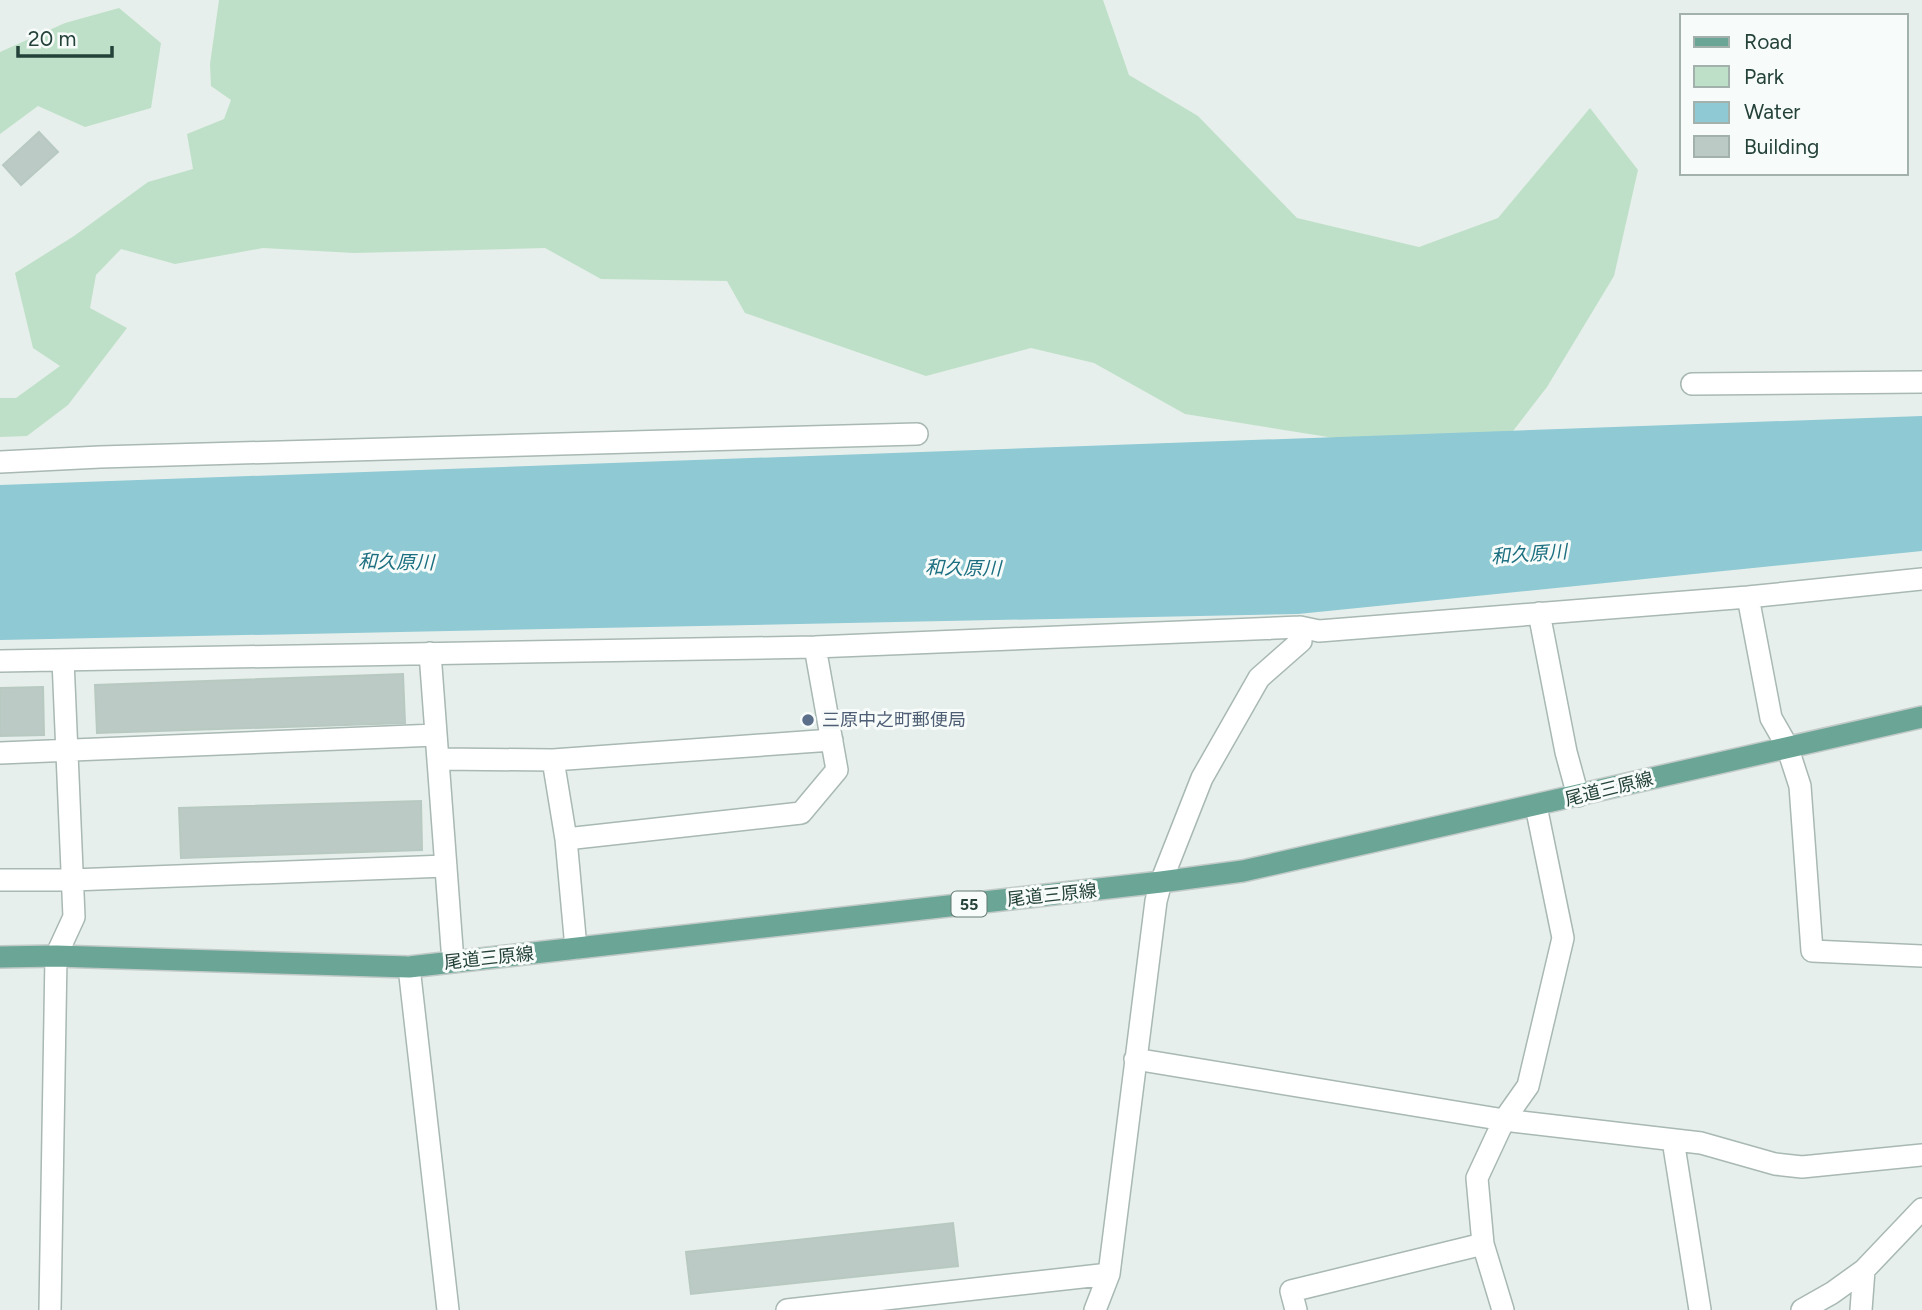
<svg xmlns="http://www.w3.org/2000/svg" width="1922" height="1310" viewBox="0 0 1922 1310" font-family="Figtree,'Noto Sans JP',sans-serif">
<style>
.green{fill:#bfe0c8}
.water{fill:#8ec9d4}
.building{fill:#bbcac4;stroke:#b8c9c2;stroke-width:2}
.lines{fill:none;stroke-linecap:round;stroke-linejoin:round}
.minor-casing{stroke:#a8b8b2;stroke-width:24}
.major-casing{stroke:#c2cac8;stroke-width:24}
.minor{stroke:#fff;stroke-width:21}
.major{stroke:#6aa596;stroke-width:21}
.service-dot{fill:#5c6f8a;stroke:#f7fbf9;stroke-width:2.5}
.labels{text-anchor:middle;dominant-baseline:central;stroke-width:6;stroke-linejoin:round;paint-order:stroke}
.shield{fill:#f7fbf9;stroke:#637a73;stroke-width:2}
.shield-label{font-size:16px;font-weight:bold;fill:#24423a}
.service-label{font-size:18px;fill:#4e5e75;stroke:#f7fbf9;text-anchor:start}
.street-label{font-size:18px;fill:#24423a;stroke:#f7fbf9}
.water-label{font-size:19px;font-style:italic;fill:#1c6f80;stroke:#f7fbf9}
</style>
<rect width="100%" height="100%" fill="#e6efeb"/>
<path class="green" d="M219 0H1103L1129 75 1198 116 1297 218 1419 247 1498 218 1590 108 1638 170 1614 276 1547 387 1513 431 1372 444 1185 414 1094 363 1031 348 926 376 745 313 727 281 601 279 545 248 354 253 263 248 175 264 121 249 96 275 90 308 127 328 68 405 27 436 0 437V398H16L60 366 33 348 15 273 74 236 148 182 193 169 187 134 224 119 231 100 211 86 210 64Z
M119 8 161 43 151 108 85 127 38 106 0 134V52L65 23Z"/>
<path class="water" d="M1922 416V551L1298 614 0 640V485Z"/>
<path class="building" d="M39 132 58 152 21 185 3 165Z
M403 674 405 723 97 733 95 685Z
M43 687 44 735 0 736V688Z
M421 801 422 850 181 858 179 808Z
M953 1223 958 1266 691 1294 686 1252Z"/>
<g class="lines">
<defs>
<path id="minor" d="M1692 384 1922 382
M0 462 100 457 917 434
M1748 597 1771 718 1787 746 1800 786 1812 951 1922 956
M1539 613 1566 752 1578 796
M430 653 453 962
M0 661 815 647 1300 627 1319 631 1748 597 1922 579
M0 753 436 735
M438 759 553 760 832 740
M553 760 566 839 576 948
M566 839 801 813 837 770 815 647
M0 880H72L446 866
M409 967 448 1310
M1135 1059 1504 1120 1701 1143 1775 1164 1802 1167 1922 1155
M1673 1140 1700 1310
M50 1310 56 956 74 917 63 660
M787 1310 1109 1274
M1095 1310 1109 1274 1156 901 1161 882 1202 778 1259 678 1301 641 1300 627
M1296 1310 1291 1291 1483 1244
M1503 1310 1483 1244 1477 1178 1504 1120 1528 1086 1563 938 1536 806
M1802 1310 1832 1293 1864 1270 1922 1209
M1861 1310 1864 1270"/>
<path id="major" d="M0 957 56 956 409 967 1161 882 1243 871 1922 717"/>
</defs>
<use href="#minor" class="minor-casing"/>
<use href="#major" class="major-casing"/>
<use href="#minor" class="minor"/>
<use href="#major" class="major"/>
</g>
<circle class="service-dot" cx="808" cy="720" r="7"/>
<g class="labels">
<rect class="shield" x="951.5" y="891.5" width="35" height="25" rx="5"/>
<g class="shield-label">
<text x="969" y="904">55</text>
</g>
<g class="service-label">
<text x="822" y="720">三原中之町郵便局</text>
</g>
<g class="street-label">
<text transform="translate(1609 789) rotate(-14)">尾道三原線</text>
<text transform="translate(1052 895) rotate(-6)">尾道三原線</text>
<text transform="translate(489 958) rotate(-6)">尾道三原線</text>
</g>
<g class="water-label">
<text transform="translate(1529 554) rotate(-4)">和久原川</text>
<text transform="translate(396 562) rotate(1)">和久原川</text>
<text transform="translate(963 568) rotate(1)">和久原川</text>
</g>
</g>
<rect x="1680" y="14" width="228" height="161" fill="#f7fbf9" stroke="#a3b1ad" stroke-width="2"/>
<rect x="1694" y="37" width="35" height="10" fill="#6aa596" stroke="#a3b1ad" stroke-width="2"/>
<text x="1744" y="49" font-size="21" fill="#24423a">Road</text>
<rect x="1694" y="66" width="35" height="21" fill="#bfe0c8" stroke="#a3b1ad" stroke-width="2"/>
<text x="1744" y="84" font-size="21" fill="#24423a">Park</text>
<rect x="1694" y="102" width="35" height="21" fill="#8ec9d4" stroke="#a3b1ad" stroke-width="2"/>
<text x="1744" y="119" font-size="21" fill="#24423a">Water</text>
<rect x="1694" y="136" width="35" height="21" fill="#bbcac4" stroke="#a3b1ad" stroke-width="2"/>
<text x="1744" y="154" font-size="21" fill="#24423a">Building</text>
<path d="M18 46v10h94v-10" fill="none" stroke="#24423a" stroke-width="3.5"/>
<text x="28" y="46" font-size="21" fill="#24423a" stroke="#f7fbf9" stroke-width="5" paint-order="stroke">20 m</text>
</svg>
